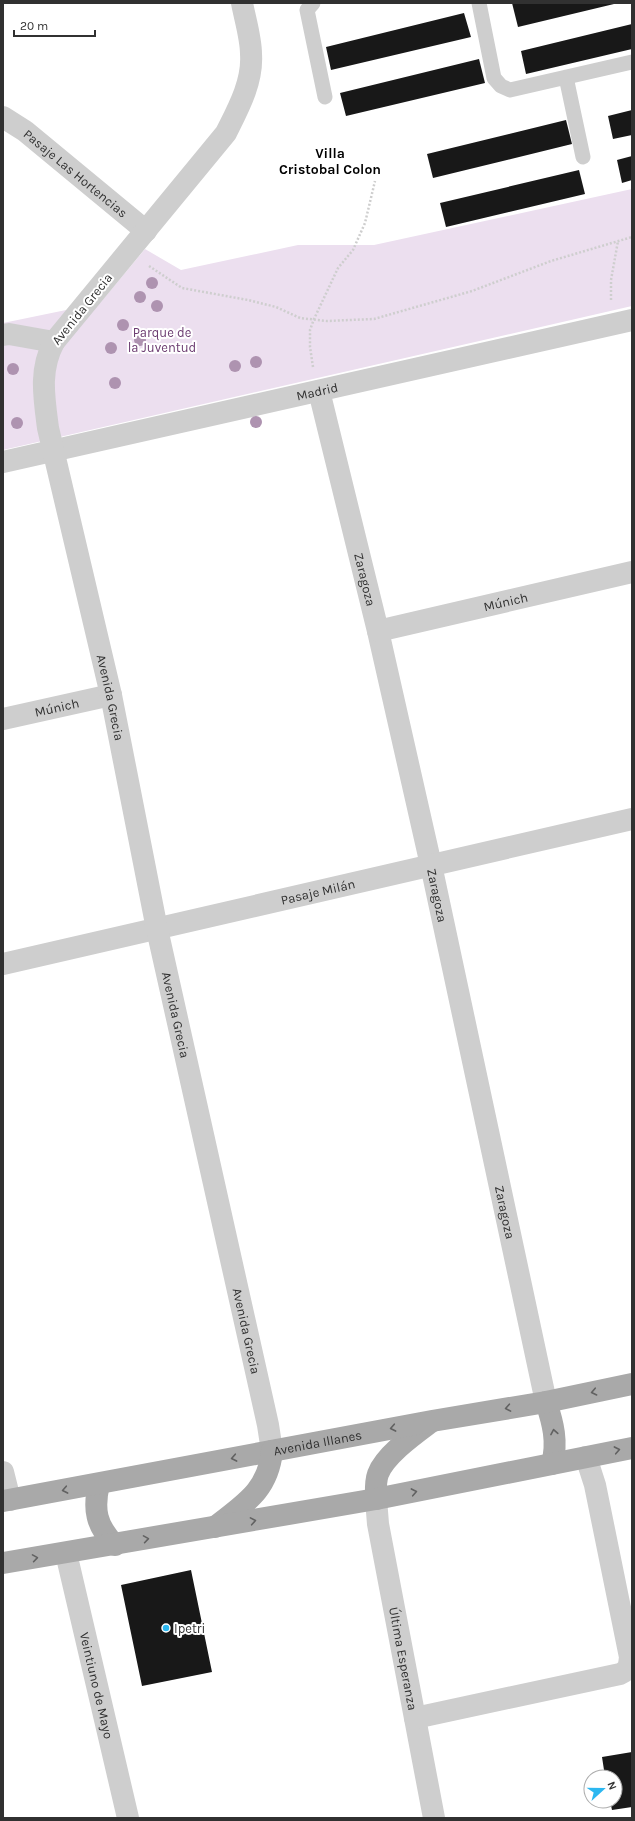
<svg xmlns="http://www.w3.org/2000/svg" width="635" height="1821" viewBox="0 0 635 1821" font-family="Karla,sans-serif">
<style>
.green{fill:#ecdfef}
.building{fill:#181818}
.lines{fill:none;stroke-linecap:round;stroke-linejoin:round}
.path{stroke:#cecece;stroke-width:2.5;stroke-dasharray:2 2;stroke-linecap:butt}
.service{stroke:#cecece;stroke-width:15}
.minor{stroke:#cecece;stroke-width:22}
.tertiary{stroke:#cecece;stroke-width:22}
.primary{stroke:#a9a9a9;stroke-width:22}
.tree{fill:#ae93b0}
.oneway{stroke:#616161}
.poi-dot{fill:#2cb7f0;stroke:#fff;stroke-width:1.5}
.labels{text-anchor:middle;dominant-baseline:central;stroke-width:4;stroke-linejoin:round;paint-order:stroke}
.street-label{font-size:13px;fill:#313131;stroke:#fff}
.park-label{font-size:13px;fill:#6b3b70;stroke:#fff}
.poi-label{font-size:13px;fill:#313131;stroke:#fff;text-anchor:start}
.neighbourhood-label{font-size:14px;font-weight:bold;fill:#000;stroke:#fff}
</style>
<rect width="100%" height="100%" fill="#fff"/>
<path class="green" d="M632 189V306L3 450V323L100 303 145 249 181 270 298 245H374Z"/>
<path class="building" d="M512 3H614V4L518 27Z
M464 13 471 37 331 70 326 47Z
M632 24V49L526 74 521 51Z
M479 59 485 83 346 116 340 93Z
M632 110V135L613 139 608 116Z
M566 120 572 144 433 178 427 154Z
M632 156V180L622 183 617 160Z
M579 170 585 194 446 227 440 203Z
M191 1570 212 1672 142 1686 121 1585Z
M632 1752V1807L612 1810 610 1801H615V1777H600L599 1771 604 1770 602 1757Z"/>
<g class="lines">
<path class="path" d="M149 266 182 288 248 300 276 307 300 318 327 321 374 319 472 291 551 261 632 237
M611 300V280L618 241
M313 367 310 347V330L314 319 338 268 353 250 365 223 375 181"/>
<path class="service" d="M313 3 307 10 325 97
M479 3 494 78 501 86 510 90 632 62
M566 77 583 157"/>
<g class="minor">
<path id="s1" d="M3 117 25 131 146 231"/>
<path d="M3 335 9 334 54 342"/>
<path id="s2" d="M319 391 378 631 431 865 546 1402"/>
<path id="s3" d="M3 462 632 320"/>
<path id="s4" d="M378 631 632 572"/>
<path id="s5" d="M3 719 111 695"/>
<path id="s6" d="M3 964 632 819"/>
<path d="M3 1472 10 1500"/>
<path id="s7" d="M376 1499 378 1524 434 1818"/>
<path id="s8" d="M66 1553 128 1818"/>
<path d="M415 1718 620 1674C629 1670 629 1666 630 1657L595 1485 586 1457"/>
</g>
<path class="tertiary" id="s9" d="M242 3C245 19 251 38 251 54 253 82 238 109 226 133L54 342C39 370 44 397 48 428L111 695 157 929 268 1425 272 1451"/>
<g class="primary">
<path d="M546 1402C553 1423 558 1442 552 1464"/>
<path d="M99 1484C93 1509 96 1526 115 1545"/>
<path d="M376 1499C376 1492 375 1482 378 1474 385 1455 415 1434 431 1422"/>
<path id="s10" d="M3 1501 432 1421 546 1402 632 1384"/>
<path d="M215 1527C244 1504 268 1491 272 1451"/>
<path d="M3 1563 376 1499 632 1448"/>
</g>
</g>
<g class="tree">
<circle cx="152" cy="283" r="6"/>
<circle cx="140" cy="297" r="6"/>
<circle cx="157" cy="306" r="6"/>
<circle cx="123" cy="325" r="6"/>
<circle cx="140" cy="340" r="6"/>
<circle cx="111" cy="348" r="6"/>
<circle cx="256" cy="362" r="6"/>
<circle cx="235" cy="366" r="6"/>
<circle cx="13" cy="369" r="6"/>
<circle cx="115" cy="383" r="6"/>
<circle cx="256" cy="422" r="6"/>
<circle cx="17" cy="423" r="6"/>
</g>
<defs><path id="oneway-chevron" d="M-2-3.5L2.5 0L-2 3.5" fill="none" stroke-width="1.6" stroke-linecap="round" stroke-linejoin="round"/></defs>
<g class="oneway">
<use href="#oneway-chevron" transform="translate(594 1392) rotate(168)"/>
<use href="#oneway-chevron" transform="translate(508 1408) rotate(170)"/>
<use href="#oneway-chevron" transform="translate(393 1428) rotate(169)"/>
<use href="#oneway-chevron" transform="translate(554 1432) rotate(-100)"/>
<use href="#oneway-chevron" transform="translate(617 1450) rotate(-11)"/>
<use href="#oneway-chevron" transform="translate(234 1458) rotate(169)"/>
<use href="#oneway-chevron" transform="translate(65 1490) rotate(169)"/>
<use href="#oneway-chevron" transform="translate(414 1492) rotate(-11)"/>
<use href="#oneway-chevron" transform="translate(253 1521) rotate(-10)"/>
<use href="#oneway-chevron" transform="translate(146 1539) rotate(-9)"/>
<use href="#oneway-chevron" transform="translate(35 1558) rotate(-9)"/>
</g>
<circle class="poi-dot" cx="166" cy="1628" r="4"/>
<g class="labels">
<g class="street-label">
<text stroke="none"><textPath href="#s1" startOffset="92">Pasaje Las Hortencias</textPath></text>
<text transform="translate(82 309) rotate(-51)">Avenida Grecia</text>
<text stroke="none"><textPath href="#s3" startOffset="322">Madrid</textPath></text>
<text stroke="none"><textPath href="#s2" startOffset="194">Zaragoza</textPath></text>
<text stroke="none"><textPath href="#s4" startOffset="131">Múnich</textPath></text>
<text stroke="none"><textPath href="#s9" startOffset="771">Avenida Grecia</textPath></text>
<text stroke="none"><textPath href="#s5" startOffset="55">Múnich</textPath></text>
<text stroke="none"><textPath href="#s6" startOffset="323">Pasaje Milán</textPath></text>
<text stroke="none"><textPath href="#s2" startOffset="518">Zaragoza</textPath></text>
<text stroke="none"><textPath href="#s9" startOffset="1095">Avenida Grecia</textPath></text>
<text stroke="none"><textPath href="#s2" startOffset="842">Zaragoza</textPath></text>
<text stroke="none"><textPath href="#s9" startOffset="1419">Avenida Grecia</textPath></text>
<text stroke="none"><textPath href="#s10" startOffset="320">Avenida Illanes</textPath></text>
<text stroke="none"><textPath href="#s7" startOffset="162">Última Esperanza</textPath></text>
<text stroke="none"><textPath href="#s8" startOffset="136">Veintiuno de Mayo</textPath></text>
</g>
<g class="park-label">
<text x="162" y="332">Parque de<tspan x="162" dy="15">la Juventud</tspan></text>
</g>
<g class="poi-label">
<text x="174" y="1628">Ipetri</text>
</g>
<g class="neighbourhood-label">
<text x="330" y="153">Villa<tspan x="330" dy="16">Cristobal Colon</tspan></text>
</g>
</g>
<rect width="635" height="1821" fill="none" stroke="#313131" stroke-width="8"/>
<g transform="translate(603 1789) rotate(69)"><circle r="19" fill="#ffffff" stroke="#adadad"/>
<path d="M0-3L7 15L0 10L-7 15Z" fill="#2cb7f0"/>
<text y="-6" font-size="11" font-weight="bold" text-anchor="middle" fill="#313131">N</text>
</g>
<path d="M14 30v6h81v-6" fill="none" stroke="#313131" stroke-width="2"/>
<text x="20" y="30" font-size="12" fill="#313131" stroke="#ffffff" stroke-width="3" paint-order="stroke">20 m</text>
</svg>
